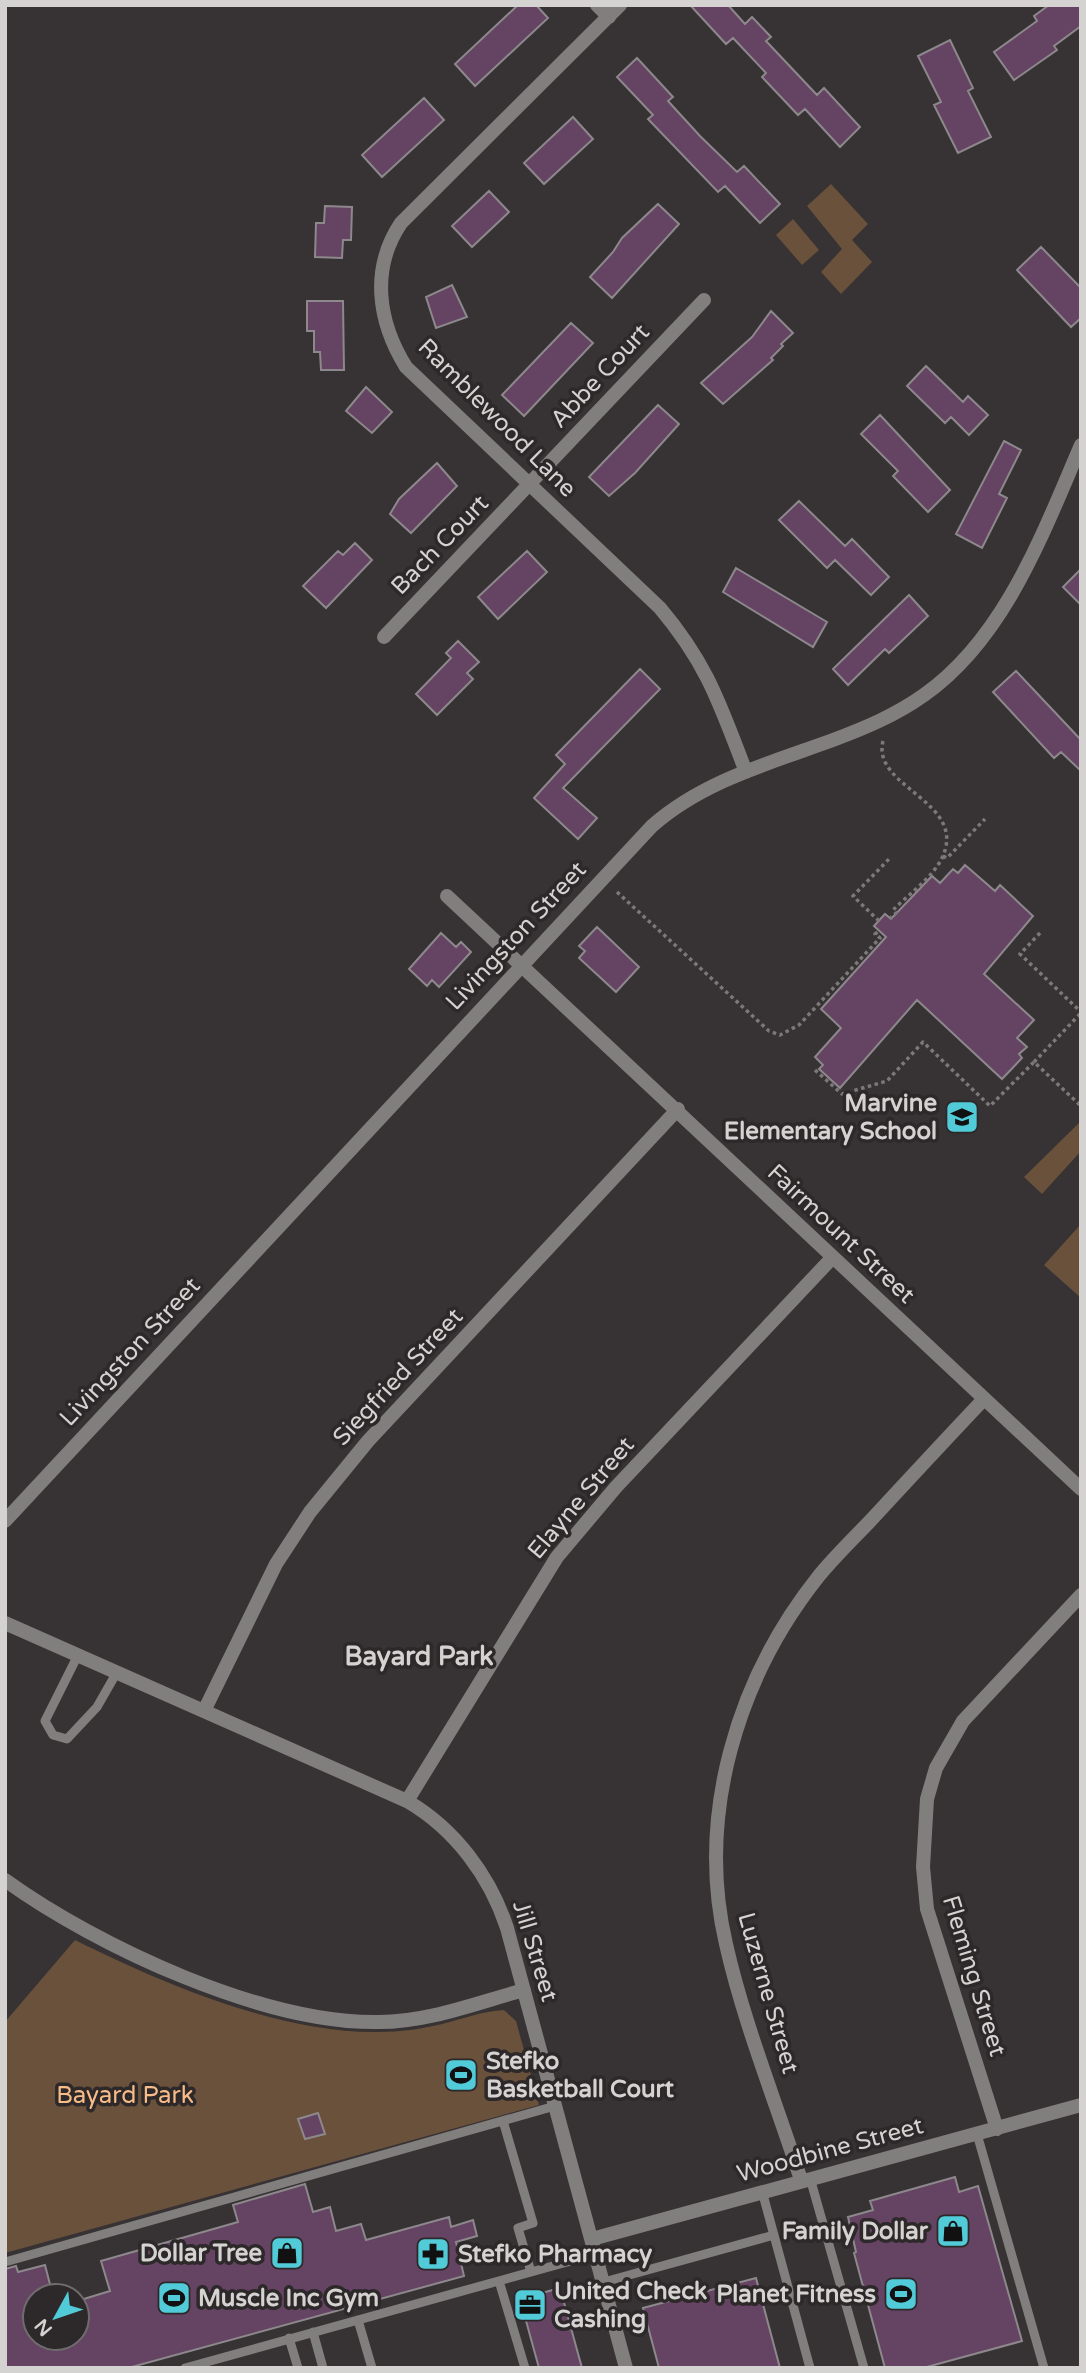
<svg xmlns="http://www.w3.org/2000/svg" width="1086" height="2373" viewBox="0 0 1086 2373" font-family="'Varela Round',sans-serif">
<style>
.green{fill:#6a513b}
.building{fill:#654362;stroke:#8c888b;stroke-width:2}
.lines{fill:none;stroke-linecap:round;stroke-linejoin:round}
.path{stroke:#7d797a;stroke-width:3.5;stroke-dasharray:3.5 3.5;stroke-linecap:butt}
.service{stroke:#817e7e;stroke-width:9}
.minor{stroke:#817e7e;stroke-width:14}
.labels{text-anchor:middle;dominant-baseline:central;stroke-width:7;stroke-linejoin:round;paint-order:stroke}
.street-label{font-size:24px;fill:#d5d2d2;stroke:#2d2829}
.poi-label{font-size:24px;font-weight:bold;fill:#d5d2d2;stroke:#2d2829;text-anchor:end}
.park-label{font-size:24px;fill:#f7bc88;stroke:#2d2829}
.neighbourhood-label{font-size:26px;font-weight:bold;fill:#d5d2d2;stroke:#2d2829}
</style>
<rect width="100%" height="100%" fill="#373233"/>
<path class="green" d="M831 184 868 224 852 240 872 262 841 294 821 272 842 249 807 206Z
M793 219 819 250 802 265 776 235Z
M1079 1123 1081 1151 1042 1194 1024 1177Z
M1081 1224V1298L1044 1265Z
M75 1940C161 1983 281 2034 379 2032 399 2032 422 2029 442 2024 462 2019 483 2011 504 2010L516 2021 539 2105 5 2253V2022Z"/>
<path class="building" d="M518 5H536L548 18 475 86 455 64Z
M690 5H728L745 24 752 17 771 37 766 41 817 95 824 88 860 127 840 147 805 109 798 115 762 77 766 73 733 38 726 44Z
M1049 5H1081V26L1054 46 1057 50 1014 80 994 52 1037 21 1034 16Z
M950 40 973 88 968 91 991 137 958 153 934 105 941 102 918 56Z
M637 58 673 97 668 101 700 136 737 172 744 166 780 204 760 223 725 186 718 192 648 119 653 115 617 77Z
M424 98 444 120 382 177 362 155Z
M573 117 593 139 544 184 524 163Z
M489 191 509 212 472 247 452 226Z
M658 204 679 224 612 298 590 277 613 252 622 238Z
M325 206 352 207 351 240H343L342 258 315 257 316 223H324Z
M1041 247 1081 288V318L1071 327 1017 270Z
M452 285 467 317 436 328 426 297Z
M307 301H343L344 370H321L320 352H314V331H307Z
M771 311 793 333 781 344 783 346 771 358 773 360 723 404 701 383 752 337Z
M571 323 593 343 524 416 502 395Z
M926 366 963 402 968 396 988 415 969 435 951 417 945 423 907 386Z
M366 387 392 412 372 433 346 411Z
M658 405 679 424 635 473 609 496 589 477Z
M880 415 950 490 928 512 893 476 898 471 861 434Z
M1004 441 1021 450 999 494 1007 498 982 548 956 534Z
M437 463 457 486 411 533 390 514 399 499Z
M799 501 845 546 852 539 889 577 871 595 835 560 827 568 779 520Z
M355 543 372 560 326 608 303 586 338 551 343 555Z
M527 551 547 572 498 619 478 597Z
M736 568 827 622 813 647 723 592Z
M1081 569V605L1063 587Z
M909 595 928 616 889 653 885 649 848 685 833 669Z
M458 641 479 662 467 673 473 679 437 715 416 694 451 658 446 653Z
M640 669 660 689 563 788 597 818 578 839 534 798 565 764 556 755Z
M1016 671 1081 740V771L1061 752 1054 758 993 692Z
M965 865 995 891 1000 885 1033 916 984 974 1034 1020 1017 1038 1027 1047 1019 1054 1022 1058 1002 1079 917 1000 840 1088 819 1069 823 1065 815 1057 841 1028 821 1009 886 937 874 926 885 914 891 919 932 876 940 883 953 869 958 873Z
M597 927 639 967 616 992 579 958 585 951 579 946Z
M441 933 456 947 461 942 471 952 439 987 432 980 427 986 409 969Z
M318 2113 325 2134 305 2139 298 2119Z
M955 2177 959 2192 978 2186 1022 2341 923 2368H885L854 2253 856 2252 848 2217 873 2210 870 2201Z
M305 2184 313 2212 330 2207 336 2231 361 2224 366 2240 449 2217 451 2227 473 2220 477 2236 456 2242 464 2276 128 2368H5V2269L16 2266 18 2272 45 2265 53 2296H35V2338H77V2301L110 2291 101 2261 238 2222 233 2205Z
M756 2278 780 2368H659L643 2308Z
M560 2288 582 2368H539L520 2299Z"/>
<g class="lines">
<path class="path" d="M883 741C871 788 969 801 942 858 933 877 908 895 893 910L896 913 890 918
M943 856 947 858 985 819
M617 892 769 1031 780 1035 799 1025 880 938 875 934 879 931
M879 921 853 896 889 859
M1040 933 1020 954 1081 1012
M1034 1062 1081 1013
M815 1070 842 1094 887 1081 923 1042 990 1106 1034 1062 1081 1106"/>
<path class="service" d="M78 1655 45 1721 53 1735 67 1739 97 1707 117 1672
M503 2121 533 2223 518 2228 531 2272
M977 2134 1044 2368
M810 2178 864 2368
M762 2191 810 2368
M5 2262 555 2106
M499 2281 525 2368
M604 2282 774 2235
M358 2320 372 2368
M313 2332 323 2368
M289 2338 298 2368
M185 2368 596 2254"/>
<path class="minor" d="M597 5 609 17
M620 5 401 223C370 269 378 322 406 367L660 608C708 665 720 705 746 772
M384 637 704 300
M447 896 1081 1489
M5 1521 652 826C703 781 770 763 833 740 865 728 896 715 924 695 1005 638 1043 533 1081 445
M5 1623 407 1801C455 1829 490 1876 507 1928L626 2368
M204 1711 276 1564 310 1512 368 1441 678 1109
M407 1801 557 1557 616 1487 832 1258
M5 1880C98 1947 264 2024 379 2022 428 2022 476 2003 524 1990
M997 2129 927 1909 923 1867 927 1799 936 1768 963 1721 1081 1595
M801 2180C776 2102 744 2024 726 1944 696 1816 737 1679 818 1577 834 1557 854 1538 872 1519 909 1479 946 1439 984 1399
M592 2239 1081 2105"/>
</g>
<defs>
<symbol id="school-square" viewBox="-11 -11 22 22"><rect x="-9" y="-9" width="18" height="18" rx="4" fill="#52cbd9" stroke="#2d2829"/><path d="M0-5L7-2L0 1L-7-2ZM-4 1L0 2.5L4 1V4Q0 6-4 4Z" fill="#111"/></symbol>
<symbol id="stadium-square" viewBox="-11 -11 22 22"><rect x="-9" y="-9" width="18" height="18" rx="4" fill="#52cbd9" stroke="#2d2829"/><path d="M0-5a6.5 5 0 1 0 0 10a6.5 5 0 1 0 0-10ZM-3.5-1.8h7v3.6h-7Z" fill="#111"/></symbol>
<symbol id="shop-square" viewBox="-11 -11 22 22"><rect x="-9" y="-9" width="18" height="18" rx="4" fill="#52cbd9" stroke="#2d2829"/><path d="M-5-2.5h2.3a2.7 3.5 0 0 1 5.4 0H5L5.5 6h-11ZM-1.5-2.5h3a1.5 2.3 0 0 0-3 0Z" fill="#111"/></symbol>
<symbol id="pharmacy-square" viewBox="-11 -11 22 22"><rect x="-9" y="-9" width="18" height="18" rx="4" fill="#52cbd9" stroke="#2d2829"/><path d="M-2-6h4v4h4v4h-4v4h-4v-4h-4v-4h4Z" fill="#111"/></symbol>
<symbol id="office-square" viewBox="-11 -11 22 22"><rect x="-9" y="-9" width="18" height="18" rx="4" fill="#52cbd9" stroke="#2d2829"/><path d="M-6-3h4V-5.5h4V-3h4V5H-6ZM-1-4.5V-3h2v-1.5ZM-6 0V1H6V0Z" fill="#111"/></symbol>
</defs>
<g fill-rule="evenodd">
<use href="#school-square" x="943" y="1098" width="38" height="38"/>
<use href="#stadium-square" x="442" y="2056" width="38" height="38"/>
<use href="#shop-square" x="934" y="2212" width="38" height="38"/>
<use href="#shop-square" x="268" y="2234" width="38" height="38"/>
<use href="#pharmacy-square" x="414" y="2235" width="38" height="38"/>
<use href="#stadium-square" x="882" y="2275" width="38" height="38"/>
<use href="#stadium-square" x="155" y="2279" width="38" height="38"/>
<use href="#office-square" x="511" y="2286" width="38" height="38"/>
</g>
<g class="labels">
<g class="street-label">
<text transform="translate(600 376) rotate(-47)">Abbe Court</text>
<text transform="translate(497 418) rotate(45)">Ramblewood Lane</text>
<text transform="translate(440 545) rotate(-46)">Bach Court</text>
<text transform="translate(516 936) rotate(-47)">Livingston Street</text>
<text transform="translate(841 1234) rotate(43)">Fairmount Street</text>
<text transform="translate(130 1352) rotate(-47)">Livingston Street</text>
<text transform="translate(398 1377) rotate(-47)">Siegfried Street</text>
<text transform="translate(581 1498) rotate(-50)">Elayne Street</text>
<text transform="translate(535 1951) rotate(73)">Jill Street</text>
<text transform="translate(974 1976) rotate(73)">Fleming Street</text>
<text transform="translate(768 1993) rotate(74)">Luzerne Street</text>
<text transform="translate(830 2150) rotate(-15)">Woodbine Street</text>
</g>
<g class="poi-label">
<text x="937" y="1103">Marvine<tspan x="937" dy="28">Elementary School</tspan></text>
<text x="486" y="2061" text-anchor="start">Stefko<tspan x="486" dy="28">Basketball Court</tspan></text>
<text x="928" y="2231">Family Dollar</text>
<text x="262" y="2253">Dollar Tree</text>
<text x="458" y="2254" text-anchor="start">Stefko Pharmacy</text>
<text x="554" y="2291" text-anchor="start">United Check<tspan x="554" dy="28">Cashing</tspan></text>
<text x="876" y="2294">Planet Fitness</text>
<text x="198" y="2298" text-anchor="start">Muscle Inc Gym</text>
</g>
<g class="park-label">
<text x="125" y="2095">Bayard Park</text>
</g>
<g class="neighbourhood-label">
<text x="419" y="1656">Bayard Park</text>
</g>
</g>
<rect width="1086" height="2373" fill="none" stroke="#d5d2d2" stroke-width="14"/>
<g transform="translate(56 2317) rotate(230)"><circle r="33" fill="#2d2829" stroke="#706c6d" stroke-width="2"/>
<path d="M0-5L12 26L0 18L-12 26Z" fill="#52cbd9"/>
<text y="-10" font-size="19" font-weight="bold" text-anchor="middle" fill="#d5d2d2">N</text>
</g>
</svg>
